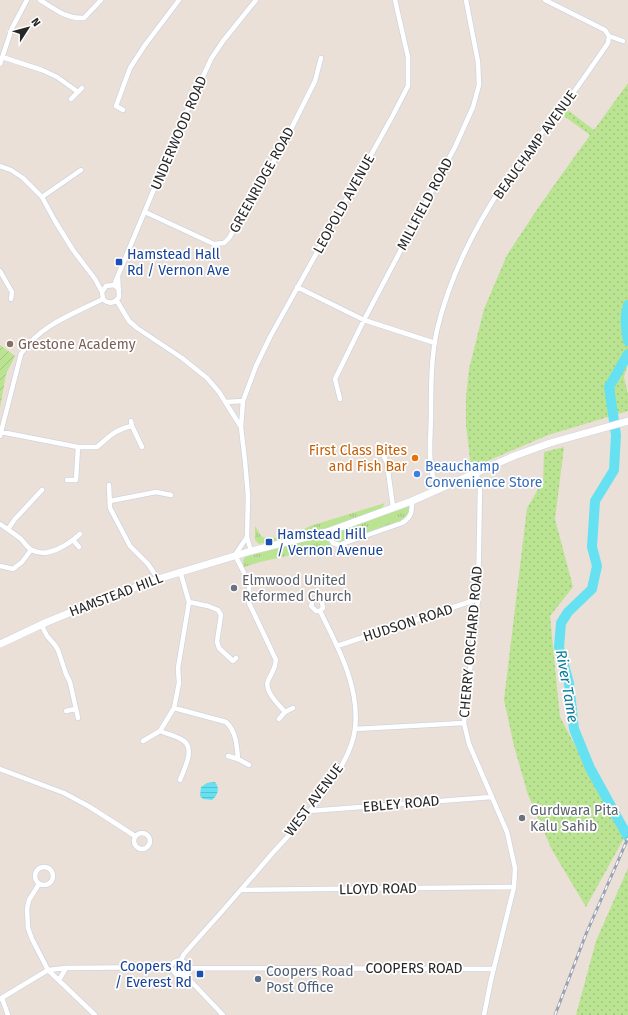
<svg xmlns="http://www.w3.org/2000/svg" width="628" height="1015" viewBox="0 0 628 1015" font-family="'Fira Sans',sans-serif">
<style>
.grass{fill:url(#grass-tufts)}
.park{fill:url(#park-dots)}
.garden{fill:url(#garden-furrows)}
.water{fill:url(#water-rules)}
.lines{fill:none;stroke-linecap:round;stroke-linejoin:round}
.river{stroke:#66e1f1;stroke-width:10}
.minor-casing{stroke:#cdd4e1;stroke-width:6}
.secondary-casing{stroke:#cdd4e1;stroke-width:8}
.minor{stroke:#fff;stroke-width:4.5}
.secondary{stroke:#fff;stroke-width:7}
.rail-casing{stroke:#9ba2b3;stroke-width:3}
.rail{stroke:#fff;stroke-width:1.5;stroke-dasharray:4.5;stroke-linecap:butt}
.transit-dot{fill:#1a4fb4;stroke:#fff;stroke-width:1.5}
.education-dot{fill:#8d6e63;stroke:#fff;stroke-width:1.5}
.food-dot{fill:#e8710a;stroke:#fff;stroke-width:1.5}
.shop-dot{fill:#3f7fe0;stroke:#fff;stroke-width:1.5}
.worship-dot{fill:#6b7280;stroke:#fff;stroke-width:1.5}
.service-dot{fill:#5c6f8a;stroke:#fff;stroke-width:1.5}
.labels{text-anchor:middle;dominant-baseline:central;stroke-width:3.5;stroke-linejoin:round;paint-order:stroke}
.street-label{font-size:14px;fill:#272727;stroke:#fff}
.transit-label{font-size:14px;fill:#164399;stroke:#fff;text-anchor:start}
.education-label{font-size:14px;fill:#785e54;stroke:#fff;text-anchor:start}
.food-label{font-size:14px;fill:#c56008;stroke:#fff;text-anchor:end}
.shop-label{font-size:14px;fill:#366cbe;stroke:#fff;text-anchor:start}
.worship-label{font-size:14px;fill:#5b616d;stroke:#fff;text-anchor:start}
.service-label{font-size:14px;fill:#4e5e75;stroke:#fff;text-anchor:start}
.water-label{font-size:15px;font-style:italic;fill:#097d99;stroke:#fff}
</style>
<defs>
<pattern id="grass-tufts" width="24" height="20" patternUnits="userSpaceOnUse"><rect width="24" height="20" fill="#bae492"/><path d="M3 7l-1-3M5 7V3M7 7l1-3M15 17l-1-3M17 17v-4M19 17l1-3" fill="none" stroke="#a0c47e"/></pattern>
<pattern id="park-dots" width="8" height="8" patternUnits="userSpaceOnUse"><rect width="8" height="8" fill="#bae492"/><path d="M2 2h.1M6 6h.1" fill="none" stroke="#a0c47e" stroke-width="1.8" stroke-linecap="round"/></pattern>
<pattern id="garden-furrows" width="10" height="10" patternUnits="userSpaceOnUse"><rect width="10" height="10" fill="#bae492"/><path d="M-1 1l2-2M0 10L10 0M9 11l2-2" fill="none" stroke="#a0c47e"/></pattern>
<pattern id="water-rules" width="6" height="5" patternUnits="userSpaceOnUse"><rect width="6" height="5" fill="#66e1f1"/><path d="M0 2.5h6" fill="none" stroke="#58c1cf"/></pattern>
</defs>
<rect width="100%" height="100%" fill="#ebe0d8"/>
<path class="grass" d="M385 503 382 508 320 532 259 544 255 540V526L262 537 278 538 299 532 310 526Z
M410 505 411 510 406 519 340 542C335 542 333 538 332 533Z
M323 536 326 537 331 546 260 562 244 567 243 560 245 557Z"/>
<path class="park" d="M628 83V364L624 377 628 394V411L548 435 471 468 466 425V397L469 369 484 309 507 255 540 205 590 135 561 114 565 108 594 130Z
M564 447 555 519 573 587 550 616 560 717 624 838 586 907 552 850 528 795 514 746 504 700 527 508 543 481 544 452Z
M628 868V1015H576L596 941Z"/>
<path class="garden" d="M0 345 15 356 6 374 0 408Z"/>
<path class="water" d="M215 782C220 788 218 795 212 800L203 799 200 796 201 787 207 783Z"/>
<g class="lines">
<path class="river" d="M628 305C624 318 626 328 628 341
M628 354 609 387 616 435 614 470 595 501 592 547 597 566 592 589 568 612 561 623 559 647 569 683 574 729 590 768 628 837"/>
<defs>
<path id="minor" d="M40 0C55 9 66 19 84 18L101 0
M545 0 605 30 609 36 623 41
M2 57 42 70 57 77 78 92
M0 64 12 28 27 0
M71 99 82 88
M123 110 116 106 130 68 145 45 179 0
M0 166 11 170 23 178 42 197 55 221 73 250 95 279 102 292
M42 197 81 170
M145 212 214 244 224 243 229 238 281 149 315 81 321 58
M0 271 12 292 11 299
M118 276 119 297C115 303 109 305 103 299L102 292 106 286 114 285 119 289
M114 285 182 122 211 59 223 41 256 0
M297 287 364 320 435 343
M117 301 129 321 137 328 182 358 207 378 219 392 241 427 245 461 248 496 247 537
M340 399 335 379 364 320 455 147 473 107 479 85 478 62 466 0
M226 402 243 401
M131 421 132 426 142 447
M241 427 243 401 256 366 270 337 392 117 408 86V57L395 0
M1 432 78 447H97C109 437 115 429 132 426
M0 436 21 354C40 325 73 314 103 299
M378 444 387 463 393 507
M476 472 480 487 478 599 464 723 469 744 507 832 515 868 514 887 491 980 484 1015
M67 480H76L78 447
M109 485 110 508 130 546 148 564 158 579
M438 489C426 467 431 438 431 414 431 387 431 357 437 330 450 275 474 228 505 182 522 156 543 132 562 108 578 87 593 65 608 43L609 36
M110 501 156 492 171 495
M0 524C7 529 14 533 21 539 24 542 27 548 32 550 47 559 69 544 80 534
M8 529 15 519 42 490
M327 532 333 543 339 545 402 523C412 517 412 511 412 501
M73 540 79 547
M251 551 247 537 235 555 249 583V603L276 660C275 671 271 673 268 681 264 691 279 705 285 712
M0 566 13 569 22 562 31 550
M189 602 208 606 218 610 221 615 217 642 219 648 233 661 236 658
M41 624 47 636 55 645 58 650 66 674 70 682 78 718
M337 646 478 599
M174 708 226 722C236 731 237 746 238 759
M66 711 75 709
M279 719 285 712 293 708
M355 729 464 723
M160 731C167 734 178 736 184 741 195 750 184 769 180 780
M143 741 160 731 174 708 179 683 178 668 189 602 180 571
M228 756 238 759 249 765
M0 769 64 793 90 807 135 836
M309 811 492 797
M134 841a8 8 0 1 1 16 0a8 8 0 1 1-16 0Z
M35 876a9 9 0 1 1 18 0a9 9 0 1 1-18 0Z
M39 884 29 900 27 909 28 928 32 939 48 970 95 1015
M241 890 514 887
M181 960 184 954C213 922 242 889 270 856 298 825 350 771 355 729 360 687 338 647 320 611H316L311 606 313 600 318 599 322 602 323 608 320 611
M181 960 187 964 189 968V972L185 975 176 974 170 967C173 962 175 961 181 960Z
M189 968 494 969
M185 975 223 1015
M59 980 66 968
M2 998 8 1015
M0 999 48 970 66 968 170 967"/>
<path id="secondary" d="M0 644 47 622 96 602 158 579 251 551 327 532 412 501 514 456 550 443 628 421"/>
</defs>
<use href="#minor" class="minor-casing"/>
<use href="#secondary" class="secondary-casing"/>
<use href="#minor" class="minor"/>
<use href="#secondary" class="secondary"/>
<defs>
<path id="rail" d="M555 1015 586 934 628 838"/>
</defs>
<use href="#rail" class="rail-casing"/>
<use href="#rail" class="rail"/>
</g>
<g class="transit-dot">
<rect x="115" y="258" width="8" height="8" rx="2"/>
<rect x="265" y="538" width="8" height="8" rx="2"/>
<rect x="196" y="970" width="8" height="8" rx="2"/>
</g>
<circle class="education-dot" cx="10" cy="344" r="4"/>
<circle class="food-dot" cx="415" cy="458" r="4"/>
<circle class="shop-dot" cx="417" cy="474" r="4"/>
<g class="worship-dot">
<circle cx="234" cy="588" r="4"/>
<circle cx="522" cy="818" r="4"/>
</g>
<circle class="service-dot" cx="258" cy="979" r="4"/>
<g class="labels">
<g class="street-label">
<text transform="translate(179 133) rotate(-67)">UNDERWOOD ROAD</text>
<text transform="translate(535 145) rotate(-54)">BEAUCHAMP AVENUE</text>
<text transform="translate(262 180) rotate(-61)">GREENRIDGE ROAD</text>
<text transform="translate(344 204) rotate(-61)">LEOPOLD AVENUE</text>
<text transform="translate(425 204) rotate(-62)">MILLFIELD ROAD</text>
<text transform="translate(116 595) rotate(-21)">HAMSTEAD HILL</text>
<text transform="translate(408 623) rotate(-18)">HUDSON ROAD</text>
<text transform="translate(471 642) rotate(-85)">CHERRY ORCHARD ROAD</text>
<text transform="translate(314 800) rotate(-53)">WEST AVENUE</text>
<text transform="translate(401 804) rotate(-5)">EBLEY ROAD</text>
<text transform="translate(378 889) rotate(-1)">LLOYD ROAD</text>
<text x="414" y="968">COOPERS ROAD</text>
</g>
<g class="transit-label">
<text x="127" y="254">Hamstead Hall<tspan x="127" dy="16">Rd / Vernon Ave</tspan></text>
<text x="277" y="534">Hamstead Hill<tspan x="277" dy="16">/ Vernon Avenue</tspan></text>
<text x="192" y="966" text-anchor="end">Coopers Rd<tspan x="192" dy="16">/ Everest Rd</tspan></text>
</g>
<g class="education-label">
<text x="18" y="344">Grestone Academy</text>
</g>
<g class="food-label">
<text x="407" y="450">First Class Bites<tspan x="407" dy="16">and Fish Bar</tspan></text>
</g>
<g class="shop-label">
<text x="425" y="466">Beauchamp<tspan x="425" dy="16">Convenience Store</tspan></text>
</g>
<g class="worship-label">
<text x="242" y="580">Elmwood United<tspan x="242" dy="16">Reformed Church</tspan></text>
<text x="530" y="810">Gurdwara Pita<tspan x="530" dy="16">Kalu Sahib</tspan></text>
</g>
<g class="service-label">
<text x="266" y="971">Coopers Road<tspan x="266" dy="16">Post Office</tspan></text>
</g>
<g class="water-label">
<text transform="translate(567 686) rotate(80)">River Tame</text>
</g>
</g>
<g transform="translate(28 28) rotate(54)" stroke="#ffffff" stroke-width="3" paint-order="stroke">
<path d="M0-3L7 15L0 10L-7 15Z" fill="#272727"/>
<text y="-6" font-size="11" font-weight="bold" text-anchor="middle" fill="#272727">N</text>
</g>
</svg>
